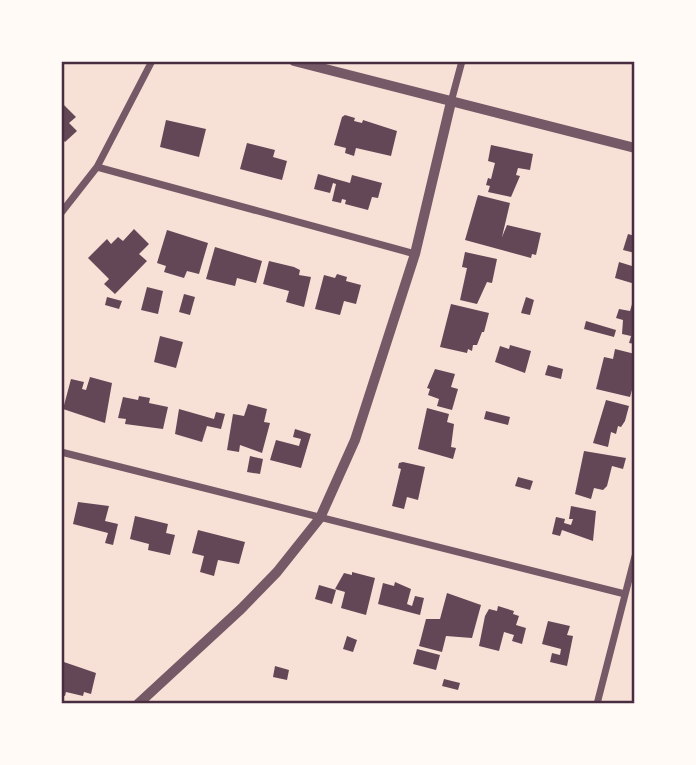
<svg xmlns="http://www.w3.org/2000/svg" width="696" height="765" viewBox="0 0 696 765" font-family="Quicksand,sans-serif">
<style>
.building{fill:#644757}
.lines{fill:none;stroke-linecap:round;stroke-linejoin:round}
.minor{stroke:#755966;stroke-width:7}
.tertiary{stroke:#755966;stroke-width:10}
.neatline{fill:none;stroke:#4a2c40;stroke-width:2.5}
</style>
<rect width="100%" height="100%" fill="#f7e1d7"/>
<path class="building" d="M61 102 76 117 69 123 77 131 65 142 61 138Z
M345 115 355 118 354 121 362 123 363 120 397 131 391 156 356 148 354 156 345 153 346 148 334 145 342 117Z
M166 120 206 129 199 157 160 147Z
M247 143 275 150 273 157 287 161 282 180 240 169Z
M491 145 533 154 530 170 518 168 516 175 520 176 511 197 488 192 490 186 486 185 488 178 491 179 495 163 488 161Z
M318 174 350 183 352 175 382 183 378 198 372 197 368 210 345 204 346 200 342 199 341 203 332 201 336 184 333 183 330 193 314 189Z
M478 195 510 203 502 237 507 225 541 233 536 255 532 254 531 258 465 240Z
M134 229 149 244 139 254 147 261 115 294 104 284 109 279 88 258 107 239 111 244 118 237 123 241Z
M167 230 208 243 199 274 187 271 184 278 164 272 166 266 157 263Z
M628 234 635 236V253L623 250Z
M215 247 262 261 256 283 237 278 235 286 206 279Z
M465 252 497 259 492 283 487 282 477 304 460 300 467 268 462 267Z
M635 260V284L615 278 619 262 632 266Z
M269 261 294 267 300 270 299 275 311 277 304 307 286 302 289 291 263 284Z
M337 274 347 277 346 281 361 285 356 304 344 301 340 315 315 309 324 275 335 278Z
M147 287 163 291 158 314 141 310Z
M184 294 195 297 190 315 179 312Z
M635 294V344L629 343 631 336 622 334 623 320 616 318 619 309 630 311Z
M107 297 122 301 119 309 105 305Z
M526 297 534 300 530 315 521 313Z
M451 304 489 313 484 332H482L477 345H473L472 351 468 349 467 353 440 347Z
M586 321 616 330 614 337 584 329Z
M160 336 183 342 176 368 154 362Z
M510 345 531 351 525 373 495 362 500 346 509 349Z
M615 349 635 354V379L630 397 596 389 604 357 613 359Z
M548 365 563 369 561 379 545 375Z
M435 369 455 374 451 387 458 389 452 410 437 406 439 399 428 395 430 389 427 388Z
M90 377 112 383 105 423 63 409 71 379 84 382 82 389 86 390Z
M139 396 150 398 149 403 168 407 163 429 125 424 126 419 118 418 123 397 138 400Z
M606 400 629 406 625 421 621 427 618 426 616 434 611 432 608 447 593 443Z
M248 404 267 409 264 422 270 423 262 453 240 445 239 452 227 450 233 414 244 416Z
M427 408 449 414 447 422 454 424 451 447 456 448 453 459 418 449Z
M179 409 214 419 216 412 225 414 221 429 207 426 202 442 175 434Z
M486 411 510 417 508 425 484 419Z
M295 429 311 434 301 468 270 460 276 440 299 446 301 439 293 437Z
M584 451 626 458 623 469 612 466 607 486 603 490 594 488 591 499 575 494Z
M250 456 263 459 260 474 247 472Z
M403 462 425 467 418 500 407 497 404 509 392 506 401 469 398 468 399 463Z
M518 477 533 481 530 490 515 486Z
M78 502 109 506 105 521 118 524 113 545 105 543 108 533 73 524Z
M571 506 596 511 593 541 562 530 560 536 552 534 556 517 565 519 564 523 571 525 573 519H569Z
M135 516 168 524 166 533 175 535 170 555 148 550 149 544 130 539Z
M198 530 245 542 239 564 218 560 214 576 200 572 204 556 192 553Z
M352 572 375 578 366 615 341 608 345 592 335 589 344 573 352 575Z
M395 582 411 589 407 604 412 606 415 596 424 598 420 615 378 604 383 583 394 586Z
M319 585 336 590 332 604 315 599Z
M447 593 481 605 472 638 446 636 442 652 419 646 426 619H440Z
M498 606 514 611 513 614 519 616 516 625 526 628 522 644 512 641 514 635 504 632 499 651 479 646 485 616 489 609 497 611Z
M548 621 570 626 567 635 573 636 567 666 550 662 552 653 560 655 561 649 542 644Z
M347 636 357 640 353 652 343 649Z
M417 649 440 655 436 670 413 664Z
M61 661 96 673 91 694 84 692 83 696 66 692 65 696 61 695Z
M275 666 289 670 287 680 273 677Z
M444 679 460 683 458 690 442 686Z"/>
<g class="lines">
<path class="minor" d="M451 102 462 61
M97 167 415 254
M61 213 97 167 152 61
M61 452 625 594
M597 704 635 556"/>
<path class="tertiary" d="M294 61 635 148
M138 704 241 609 277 572 320 518 355 440 415 254 451 102"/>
</g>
<rect width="696" height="765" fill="none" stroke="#fffaf5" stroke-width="126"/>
<rect x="63" y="63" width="570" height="639" class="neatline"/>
</svg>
